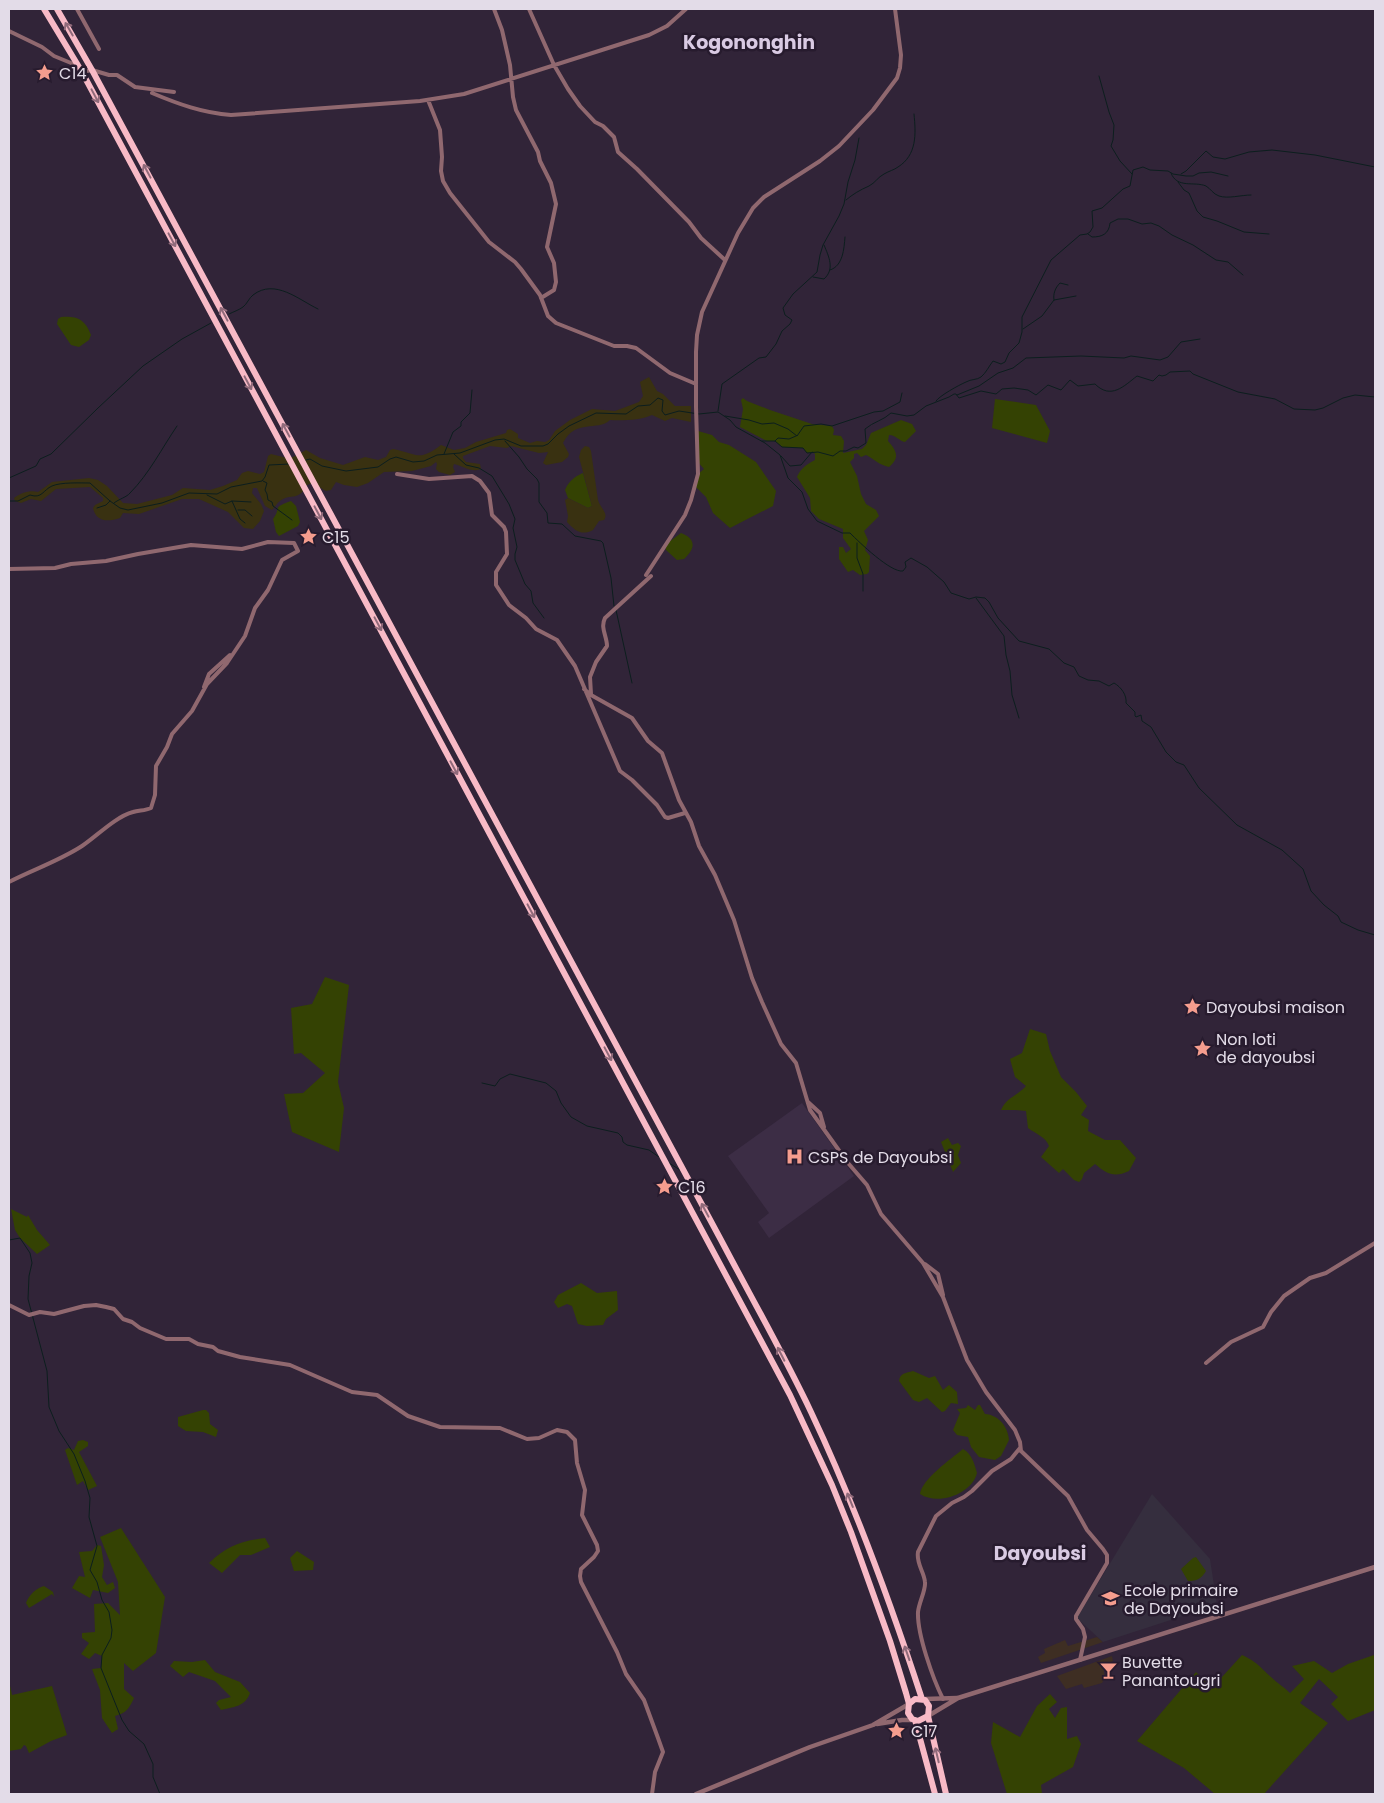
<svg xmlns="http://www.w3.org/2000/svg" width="1384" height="1803" viewBox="0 0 1384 1803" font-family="Poppins,sans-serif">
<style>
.commercial{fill:#3e2e23}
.built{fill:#3c2d45}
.education{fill:#352e3e}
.green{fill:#344203}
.sand{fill:#393111}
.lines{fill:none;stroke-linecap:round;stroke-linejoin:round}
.stream{stroke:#0c1e1e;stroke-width:1}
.minor{stroke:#90686f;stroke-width:4}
.tertiary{stroke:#90686f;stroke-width:4.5}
.trunk{stroke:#f8bac6;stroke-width:6}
.oneway{stroke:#906a7a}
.labels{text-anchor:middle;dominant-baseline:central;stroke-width:5;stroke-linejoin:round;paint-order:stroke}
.poi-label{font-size:16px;fill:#e3dce8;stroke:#271b2e;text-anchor:start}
.quarter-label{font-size:19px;font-weight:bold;fill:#d9cae3;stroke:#271b2e}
</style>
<rect width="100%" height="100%" fill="#312438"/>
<path class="commercial" d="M1097 1637 1103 1642 1041 1663 1038 1657 1045 1653 1044 1649 1065 1640 1068 1646Z
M1112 1656 1113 1661 1103 1666 1105 1678 1102 1683 1084 1688 1082 1684 1066 1689 1057 1676Z"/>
<path class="built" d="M802 1103 854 1176 769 1238 758 1222 769 1213 728 1156Z"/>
<path class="education" d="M1152 1494 1210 1559 1217 1605 1103 1642 1077 1618Z"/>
<path class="green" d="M61 317C77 316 85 319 91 335L89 340 79 347 71 345 57 324 58 319Z
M743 398 747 401 770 410 812 424 832 426 834 430 833 435 841 436 844 441 843 453 862 449 866 445 871 433 901 420 912 424 916 431 905 442C899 441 896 435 889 435L888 441C897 451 900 458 889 467 879 465 874 459 866 455L861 457 857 453 854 454V458L850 462 857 476 861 494 866 504 876 510 879 516 864 531 868 540 865 550 870 556 869 572 867 574 860 575 853 570 848 572 839 559V547H843L846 553 851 549 843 538V529L819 519 811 511 810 498 797 477C800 469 807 464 815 460V454L812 452 807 453 803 448 782 447 775 441H767L740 427 743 409 741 400Z
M995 399 1036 405 1050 431 1047 443 992 428Z
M698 431 712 435 719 442 729 445 756 462 776 491 773 506 730 528 713 513 706 497 695 486 698 474 704 469 697 461Z
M583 473 592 506 588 508 568 498 565 490C569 481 574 477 583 473Z
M291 501 296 506 300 522 298 526 279 536 276 532 273 519C282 507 271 508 291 501Z
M681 533C697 539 695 549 684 559L677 560 666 550 665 545Z
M325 977 349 985 338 1082 344 1108 339 1152 292 1132 284 1094 303 1093 325 1073 301 1053 294 1054 291 1008 312 1004Z
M1030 1029 1046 1034 1050 1051 1061 1077 1076 1092 1087 1106 1081 1115 1089 1120 1088 1131 1105 1140H1120L1136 1158 1129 1171C1114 1178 1107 1174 1095 1164L1084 1173 1082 1179 1079 1182 1074 1180 1063 1169 1059 1173 1041 1157 1049 1146C1046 1137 1036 1134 1028 1128L1026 1111 1015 1110H1001C1007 1097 1016 1097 1026 1086L1015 1077 1010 1059 1022 1053Z
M948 1138 952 1145 958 1143 961 1146 958 1155 961 1163 953 1172 941 1142Z
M11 1209 27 1217 28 1215 37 1230 50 1245 37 1254 20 1238 15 1230Z
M581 1283 597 1293 617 1291 618 1310 606 1319 603 1325 587 1326 578 1324 572 1306 567 1304 558 1308 554 1302 558 1295Z
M913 1371 929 1378 935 1376 943 1390 949 1385 957 1392 958 1404 951 1403 945 1411 942 1412 927 1398 919 1402 913 1400 899 1381C900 1373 906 1373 913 1371Z
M968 1405 975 1410 978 1405H980L985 1414C999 1415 1008 1427 1009 1440L1001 1456 995 1460 979 1457 971 1447 968 1437 957 1435 953 1430 960 1413 957 1409 966 1408Z
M203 1410H206L209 1413 210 1424 218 1430 216 1437 203 1432 186 1431 178 1426V1417Z
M83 1440 88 1442V1446L79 1452 97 1486 88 1490 83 1481 77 1485 65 1450 68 1448 74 1450 78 1441Z
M963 1449C972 1454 974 1463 977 1473 972 1494 938 1506 920 1494 922 1479 951 1459 963 1449Z
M121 1528 165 1597 156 1653 133 1671 124 1663V1689L134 1698C129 1709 126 1713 115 1716L118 1729 112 1733 102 1718 100 1690 92 1669 101 1668 102 1656 95 1653 89 1659 81 1654 89 1643 82 1638V1633L95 1632 94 1604 108 1603 120 1615 118 1582 100 1537Z
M265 1538 270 1547 251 1555H240L222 1573 209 1563C227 1546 241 1541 265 1538Z
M97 1545 101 1546 104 1565 102 1577 107 1585 113 1582 115 1588 108 1593 93 1590 90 1598 72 1588 79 1576 85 1577 79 1552 92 1551Z
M297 1551 314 1562 313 1570 294 1571 290 1558Z
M1196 1557 1206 1571C1201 1579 1197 1581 1188 1581L1181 1569 1193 1558Z
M44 1586 53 1592 54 1597 52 1594 29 1608 26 1603C29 1595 36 1588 44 1586Z
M1242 1655C1257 1662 1259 1666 1271 1677 1277 1683 1284 1687 1290 1693L1304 1679 1292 1666 1314 1661 1332 1673 1348 1664 1374 1655 1375 1710 1348 1721 1331 1704 1338 1697 1319 1679 1300 1703 1328 1723 1264 1794H1215L1184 1768 1137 1741 1196 1672 1212 1688Z
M205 1660 215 1672 240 1682 250 1693C245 1707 233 1707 221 1710L216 1703 219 1700 231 1697 215 1681 189 1672 183 1677 170 1666 174 1661 192 1662Z
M9 1681 12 1695 52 1686 67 1735 51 1741 29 1753 26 1746 24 1745 21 1749 9 1751Z
M1050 1694 1057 1702 1049 1709 1055 1718 1061 1708 1067 1707V1739L1077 1736 1081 1744 1073 1767 1041 1785 1042 1794H1007L991 1743 993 1722 1020 1737 1037 1706Z"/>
<path class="sand" d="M649 377 657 391 663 394 675 406H691V422L672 418 665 421 652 415C642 420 621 421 610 420 597 432 576 418 563 443L569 454 568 457 562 462 546 465 543 463 548 452 539 453 511 446 507 448 490 446 463 456V458L466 462 480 464 481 469C471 473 464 466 454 464L453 467 455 472 450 475 439 472 436 469 437 464 436 462 431 466 412 471 384 472 368 483 357 487 344 485 336 482 331 490 326 491C319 488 316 481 307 485 297 503 292 492 280 501 277 503 275 507 272 510L265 506 257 488H253L252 493 261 504 264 511 260 521 253 529 244 528 228 512 199 499H182L139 514 123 513 120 518C108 522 96 522 93 508L95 505 103 501V498L90 487 56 489 41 501 31 499 21 503 15 501 14 498C21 493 30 490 38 492L52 482 89 478 98 480 107 486 123 503 137 504 172 495 183 488 210 490 223 486 237 480 242 473 248 471 260 474 264 472 268 456 271 454 287 458 293 457 306 450 320 458 343 465 365 457 378 460 386 457 390 450 393 449C419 454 418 462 441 445L454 450 465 448 476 442 506 433 507 430 510 429 518 434V438L530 443 537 441 545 442 549 440 555 431 570 420 592 409 615 411 639 402 643 396 640 382Z
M585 446 589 447 591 451 598 500C600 508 609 513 604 520L599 521 593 530C582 536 575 531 567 522L568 516 565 500 568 498 588 508 592 506 579 457 581 450Z"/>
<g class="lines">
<path class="stream" d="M1099 76 1109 112 1114 125 1113 140 1111 146 1120 161 1132 174
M1171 173C1177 189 1194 181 1206 186 1211 189 1213 194 1219 196 1228 199 1241 195 1251 195
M1181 174 1186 171 1206 151 1213 157 1225 159 1249 152 1272 150 1315 155 1375 167
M1178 182 1184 190 1189 193 1197 211 1203 217 1217 221 1244 232 1269 234
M846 200C853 194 860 190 869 186 875 183 878 177 884 174 889 171 894 170 898 167 917 155 916 134 914 114
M1088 234 1092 237C1102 237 1109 234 1110 223L1118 219H1128L1142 224 1151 223 1159 226 1172 235 1193 245 1216 260 1228 262 1243 275
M830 270C843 266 844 249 845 237
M813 277 824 279C835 269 829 257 824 245
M1054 300C1053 294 1055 288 1060 283L1068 285
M229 314C233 312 239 310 243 307 247 304 249 298 253 295 275 278 299 300 318 309
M1023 329 1042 316 1054 300 1076 296
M957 395 979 386 998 373 1013 368 1026 358 1081 356 1124 358 1131 356 1160 360 1168 357 1181 342 1200 339
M936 401C939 396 959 385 966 382 971 379 977 380 981 377 986 373 989 366 993 361L1001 364 1005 362 1009 353 1019 343 1022 332V317L1051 260 1080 235 1087 234 1090 232 1093 227 1092 211 1102 208 1123 189 1130 186 1133 170 1143 167 1150 170 1168 171 1173 174 1186 176H1193L1199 173 1211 172 1228 176
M718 411 722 384 759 358 766 357 776 344 782 331 790 324 792 320 785 315 783 308 793 294 817 272 820 255 823 245 839 216 844 204 848 182 855 160 859 138
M725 416 749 420 762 424 774 423 788 429 797 436 804 426 821 424 832 426 874 412 883 411 900 402 902 393
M505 441 519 457 527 469 537 479 539 483V502L547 513 548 523 562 524 575 536 601 541 603 543 611 578 614 606
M762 441H775L782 447 803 448 807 453 818 452 833 456 840 451H846L854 447 858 448 866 443 865 429C873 422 884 420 891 413L907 416 914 415 926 406 949 397 954 394H956L959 398 981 391 996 394 1002 389 1014 388 1028 390 1036 395 1048 385 1061 390 1070 380 1078 386 1095 384C1111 400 1124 386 1137 376L1153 381 1159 375 1162 376 1166 375 1170 372 1190 371 1193 374 1238 392 1275 399 1294 409 1315 410 1323 408 1343 398 1355 395 1375 397
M775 441 778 438 789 439 796 436
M444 454 453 432 461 426V422L470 413 472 390
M454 454 466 465 479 468 492 476 509 504 515 519 513 528 517 547 515 554V560L525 584 531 591 533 603 544 618
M781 456 790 466 801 465 812 452
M306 460 310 459 322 466 346 471 378 467 390 459 396 457 413 462 424 461 437 455 460 453 495 440 504 439 521 446H543L548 444 558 434 569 426 596 413 626 414 638 406 650 405 658 398 663 400 662 411 665 415 679 411 699 414 718 412 730 420 736 427 765 443 780 455 788 478 802 492 808 509 817 521 842 533H850C859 542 891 573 903 571L906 567 905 562 911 558 927 567 944 582 951 593 969 599 976 597 985 598 989 602 998 618 1019 641 1049 649 1064 663 1074 667 1079 676 1088 680 1099 681 1109 686 1114 683C1121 687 1127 695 1126 703L1135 712V716L1136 717 1141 715 1142 721 1151 727 1166 752 1176 762 1184 765 1199 788 1237 825 1282 850 1303 869 1311 891 1324 905 1338 916 1341 922 1358 930 1375 935
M9 478 36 466 40 459 51 454 98 408 143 366 182 339 211 323
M263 481 267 483 265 490 267 494 268 500 272 502 273 506 292 520
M207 495 225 504 232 501 240 519 245 523
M9 501H18L30 495C42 499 43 490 52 486 61 482 80 483 90 483L110 501 120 508 128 510 162 503 189 493 217 494 231 487 262 481 265 477 269 465 290 464
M232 501 251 502
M114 503C119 499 127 497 130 493 149 474 162 448 177 426
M97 508 106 505 110 501
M238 510H245L252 516
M857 543V558L863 574V591
M976 598 1004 636 1006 655 1010 671 1012 695 1019 718
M616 610 632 683
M482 1083 495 1086 500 1079 510 1074 546 1083 556 1091 561 1103 571 1117 587 1126 618 1133 622 1137 623 1142 627 1145 649 1150 659 1157
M669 1163 680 1170
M693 1181 698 1185
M9 1240 20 1238 30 1253 32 1263 29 1276 28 1299 47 1371 49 1407 59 1431 74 1454 85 1481 90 1498 89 1517 97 1546 90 1570 97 1582 102 1600 109 1612 112 1630 111 1638 102 1655 101 1668 122 1720 129 1731 144 1744 153 1764V1777L160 1794"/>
<path class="minor" d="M77 9 99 49
M494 9 502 30 510 65 513 97 516 110 538 152 540 161 551 183 556 204 547 247 554 263 556 282 554 290 541 298
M529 9 554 65 568 89 580 106 595 122 603 126 614 137 618 152 637 169 689 222 701 238 725 260
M9 31 42 47 54 56 71 63 82 72 92 70 109 75H117L135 87 174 92
M152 93C178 104 203 113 231 115L420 101 464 94 649 35 667 26 686 9
M428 100 440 130 442 157 441 171 443 181 450 193 489 242 515 262 521 269 540 295 548 316 556 323 614 346H627L636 348 670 373 696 384
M397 474 429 479 472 476 480 481 489 493 492 515 504 527 506 532 507 554 496 572V585L509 605 526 618 536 629 557 640 575 666 620 771 632 780 657 805 665 817 668 818 685 813
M9 569 55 568 71 564 106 561 138 554 191 545 242 549 268 542 294 543 298 551 282 560 268 590 255 608 245 636 227 663 207 684 192 711 172 734 167 747 156 766 155 795 151 808C145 811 139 810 133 812 115 817 97 836 82 846 59 861 32 870 9 882
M646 575 685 515 691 500 698 474 696 407V352L697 335 702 312 738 233 753 208 764 197 820 161 839 146 873 110 897 78 900 68 901 55 895 9
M204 687 209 674 230 655
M584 689 591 695 632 718 648 741 662 753 679 800 691 822 699 846 715 875 734 920 752 978 762 1002 781 1044 796 1063 810 1110 848 1163 867 1185 881 1214 923 1263 943 1297 967 1360 986 1392 1015 1430 1020 1442 1021 1451 1068 1496 1087 1530 1103 1549 1107 1555V1563L1076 1616V1619L1083 1629 1085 1637 1080 1660
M591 694 590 677 596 662 607 646C607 636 600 628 605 618L651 576
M808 1102 820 1113 824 1127
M925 1264 938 1274 943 1295
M9 1305 29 1315 40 1312 54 1314 84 1306 96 1305 106 1307 114 1309 123 1319 132 1322 140 1328 166 1339H189L198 1344 213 1347 218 1351 240 1357 290 1365 352 1392 377 1395 408 1416 440 1427 500 1428 527 1439 539 1438 557 1430 567 1432 575 1440 577 1463 585 1490 582 1515 597 1545 598 1551 594 1557 581 1569 580 1576 581 1582 617 1652 626 1674 644 1700 658 1738 663 1752 655 1772 652 1794
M1206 1363 1231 1342 1263 1327 1271 1312 1284 1296 1310 1278 1326 1273 1375 1243
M943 1699C933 1679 917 1634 918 1612 919 1602 926 1590 925 1582 924 1571 916 1564 918 1552L936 1516 952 1503 964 1497 972 1491 992 1471 1011 1459 1020 1448"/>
<path class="tertiary" d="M925 1699 957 1698
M928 1716 958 1698 1375 1567
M877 1724 902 1720H914
M696 1794 810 1747 873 1725 909 1704"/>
<path class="trunk" d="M44 9 82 72 790 1395 832 1485 851 1532 890 1641 906 1693 909 1704 908 1713 912 1719 918 1721 928 1716 929 1706 925 1700 915 1699 909 1704
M57 9 92 70 721 1240C751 1297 783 1353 811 1412 855 1505 890 1601 922 1699
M928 1716 946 1794
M915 1720 935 1794"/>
</g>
<defs><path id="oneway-shaft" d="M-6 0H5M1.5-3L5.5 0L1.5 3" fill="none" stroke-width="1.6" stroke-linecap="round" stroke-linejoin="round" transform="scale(1.25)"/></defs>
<g class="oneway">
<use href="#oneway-shaft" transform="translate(69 29) rotate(-120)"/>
<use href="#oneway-shaft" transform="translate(95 96) rotate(62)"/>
<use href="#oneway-shaft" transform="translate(147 171) rotate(-118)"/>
<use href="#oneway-shaft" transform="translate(172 240) rotate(62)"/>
<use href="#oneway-shaft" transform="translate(224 314) rotate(-118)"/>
<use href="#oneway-shaft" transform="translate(248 383) rotate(62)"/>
<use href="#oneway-shaft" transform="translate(286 430) rotate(-118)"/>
<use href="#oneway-shaft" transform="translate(318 513) rotate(62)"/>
<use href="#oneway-shaft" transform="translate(378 624) rotate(62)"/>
<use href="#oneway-shaft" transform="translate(454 768) rotate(62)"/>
<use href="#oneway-shaft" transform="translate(531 911) rotate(62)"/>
<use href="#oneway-shaft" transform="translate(608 1054) rotate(62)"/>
<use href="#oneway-shaft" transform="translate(705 1210) rotate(-118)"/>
<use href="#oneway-shaft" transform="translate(781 1354) rotate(-117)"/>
<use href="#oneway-shaft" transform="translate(850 1500) rotate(-112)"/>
<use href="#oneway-shaft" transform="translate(907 1653) rotate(-109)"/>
<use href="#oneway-shaft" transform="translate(937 1755) rotate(-103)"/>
</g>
<defs>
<symbol id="sight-bare" viewBox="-9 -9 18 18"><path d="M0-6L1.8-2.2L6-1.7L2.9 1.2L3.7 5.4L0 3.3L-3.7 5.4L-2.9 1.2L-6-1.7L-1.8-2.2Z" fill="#f59d8e" stroke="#271b2e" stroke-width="2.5" paint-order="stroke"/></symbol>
<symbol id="hospital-bare" viewBox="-9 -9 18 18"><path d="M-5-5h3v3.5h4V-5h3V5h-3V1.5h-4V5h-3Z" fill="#f59d8e" stroke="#271b2e" stroke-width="2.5" paint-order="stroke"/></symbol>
<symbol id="school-bare" viewBox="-9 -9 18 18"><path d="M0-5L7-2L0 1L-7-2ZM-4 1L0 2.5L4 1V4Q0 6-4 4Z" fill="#f59d8e" stroke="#271b2e" stroke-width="2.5" paint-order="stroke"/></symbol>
<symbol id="bar-bare" viewBox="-9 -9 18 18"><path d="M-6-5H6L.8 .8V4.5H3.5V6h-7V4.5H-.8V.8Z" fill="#f59d8e" stroke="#271b2e" stroke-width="2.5" paint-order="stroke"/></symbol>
</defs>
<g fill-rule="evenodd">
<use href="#sight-bare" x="32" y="60" width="25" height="25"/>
<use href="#sight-bare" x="296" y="524" width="25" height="25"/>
<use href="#sight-bare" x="1180" y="994" width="25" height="25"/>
<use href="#sight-bare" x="1190" y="1036" width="25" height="25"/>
<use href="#hospital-bare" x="782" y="1144" width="25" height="25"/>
<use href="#sight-bare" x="652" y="1174" width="25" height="25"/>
<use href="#school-bare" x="1098" y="1586" width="25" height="25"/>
<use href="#bar-bare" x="1096" y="1658" width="25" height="25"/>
<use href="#sight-bare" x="884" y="1718" width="25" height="25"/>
</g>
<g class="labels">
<g class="poi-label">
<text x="59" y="73">C14</text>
<text x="322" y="537">C15</text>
<text x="1206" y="1007">Dayoubsi maison</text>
<text x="1216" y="1039">Non loti<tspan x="1216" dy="18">de dayoubsi</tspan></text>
<text x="808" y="1157">CSPS de Dayoubsi</text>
<text x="678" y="1187">C16</text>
<text x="1124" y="1590">Ecole primaire<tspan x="1124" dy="18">de Dayoubsi</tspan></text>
<text x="1122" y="1662">Buvette<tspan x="1122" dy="18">Panantougri</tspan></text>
<text x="911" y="1731">C17</text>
</g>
<g class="quarter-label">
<text x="749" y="42">Kogononghin</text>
<text x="1040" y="1553">Dayoubsi</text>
</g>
</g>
<rect width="1384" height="1803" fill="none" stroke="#e3dce8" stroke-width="20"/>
</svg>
